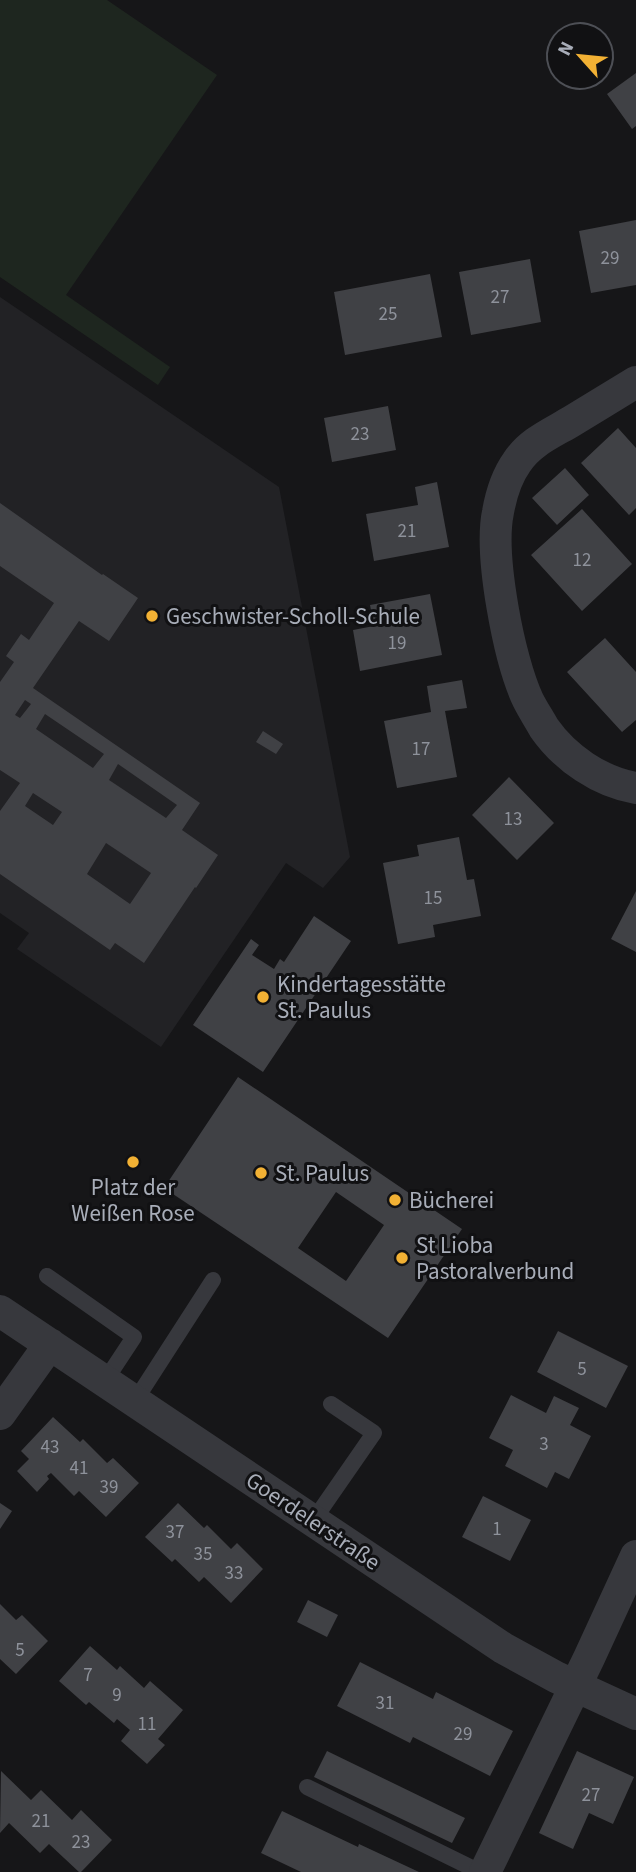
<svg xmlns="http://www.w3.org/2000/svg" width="636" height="1872" viewBox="0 0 636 1872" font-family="'Source Sans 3',sans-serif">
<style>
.built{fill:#222225}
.green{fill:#1e261f}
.building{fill:#404145;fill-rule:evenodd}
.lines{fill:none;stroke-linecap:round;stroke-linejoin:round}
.service{stroke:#37383d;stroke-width:16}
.minor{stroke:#37383d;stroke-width:32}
.poi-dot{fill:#f2b134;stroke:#111113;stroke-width:2.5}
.labels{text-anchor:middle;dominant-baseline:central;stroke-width:6;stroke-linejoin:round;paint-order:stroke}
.number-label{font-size:19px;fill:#8e929b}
.poi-label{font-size:23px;fill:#a8adb8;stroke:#111113;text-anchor:start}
.street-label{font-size:23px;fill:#a8adb8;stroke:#111113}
</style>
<rect width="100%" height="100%" fill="#161618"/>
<path class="built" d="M0 297 279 487 350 857 323 888 286 863 161 1047 17 949 29 933 0 913Z"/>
<path class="green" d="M0 0H107L217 75 66 295 170 367 158 385 0 277Z"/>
<path class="building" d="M636 73V126L632 129 607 94Z
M636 220V285L591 293 579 231Z
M530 259 541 322 471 335 459 272Z
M430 274 442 337 345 355 334 292Z
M388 406 396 450 332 462 324 418Z
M618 428 636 448V508L629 515 581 463Z
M565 468 589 495 557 525 532 498Z
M437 482 449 547 374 561 366 514 418 505 415 487Z
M0 503 102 575 103 574 138 598 109 641 79 621 33 688 200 803 182 830 218 855 196 888 195 887 144 963 115 943 110 950 0 874V811L20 783 0 770V682L14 662 6 656 21 634 29 640 54 603 0 566ZM25 700 31 704 20 718 15 715ZM45 714 104 754 93 768 36 729ZM118 764 177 805 166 818 109 780ZM33 793 62 812 53 825 25 806ZM106 843 151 873 130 904 87 874Z
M582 509 632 564 582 611 531 555Z
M430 594 442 655 360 671 353 630 374 626 370 605Z
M605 638 636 672V720L622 732 567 672Z
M462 680 467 708 445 711 457 777 397 788 384 721 431 712 427 686Z
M263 731 283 744 276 754 256 742Z
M509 777 554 823 517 860 472 815Z
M459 837 467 880 474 879 481 916 433 925 435 937 398 944 383 863 419 856 417 845Z
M636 891V952L611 939Z
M314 916 351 941 263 1072 193 1025 251 939 259 945 252 955 274 969 280 959 284 962Z
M238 1077 462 1229 388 1338 164 1188ZM336 1192 384 1225 346 1281 298 1248Z
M558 1331 628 1366 606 1408 537 1372Z
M511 1395 546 1413 554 1396 579 1408 570 1425 591 1436 569 1479 555 1472 547 1488 505 1466 513 1450 489 1438Z
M53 1417 80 1442 83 1439 107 1463 113 1458 139 1483 106 1517 79 1491 74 1496 51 1473 47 1476 49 1479 37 1492 17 1471 29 1459 21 1451Z
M483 1496 531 1520 510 1561 462 1537Z
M0 1503 12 1511 0 1529Z
M178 1503 204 1528 207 1525 231 1549 237 1543 263 1569 231 1603 204 1577 199 1582 175 1559 172 1562 145 1537Z
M308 1600 338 1615 327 1637 297 1622Z
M0 1604 16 1620 22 1615 48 1641 16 1674 0 1659Z
M90 1646 117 1670 120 1666 144 1688 150 1681 183 1710 158 1739 165 1745 147 1764 121 1741 130 1730 117 1719 114 1723 89 1702 86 1705 59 1681Z
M360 1662 433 1699 436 1692 513 1731 490 1776 413 1737 410 1743 337 1706Z
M327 1751 465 1818 452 1843 314 1777Z
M577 1751 634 1777 613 1824 589 1813 573 1849 539 1833Z
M1 1771 31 1800 41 1790 72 1820 81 1810 112 1840 81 1872H79L49 1844 40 1853 9 1823 0 1833Z
M282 1811 358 1847 359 1844 419 1872H301L261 1853Z"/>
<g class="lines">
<path class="service" d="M47 1276 134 1337 105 1381
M135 1401 213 1280
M313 1521 374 1433 331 1404
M307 1787 480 1872"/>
<path class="minor" d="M636 382C615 395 593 408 572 421 552 433 530 442 517 462 507 476 501 495 498 512 489 555 509 660 528 700 533 710 539 719 544 728 565 758 600 782 636 788
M0 1311 503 1648 556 1677 636 1714
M0 1414 50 1344
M485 1872 589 1658 636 1556"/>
</g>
<g class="poi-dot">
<circle cx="152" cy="616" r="7"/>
<circle cx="263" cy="997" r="7"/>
<circle cx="133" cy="1162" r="7"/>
<circle cx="261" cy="1173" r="7"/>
<circle cx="395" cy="1200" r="7"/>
<circle cx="402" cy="1258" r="7"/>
</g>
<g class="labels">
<g class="number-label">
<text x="610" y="258">29</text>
<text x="500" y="297">27</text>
<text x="388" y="314">25</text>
<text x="360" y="434">23</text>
<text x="407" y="531">21</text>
<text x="582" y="560">12</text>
<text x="397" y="643">19</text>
<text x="421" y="749">17</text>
<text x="513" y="819">13</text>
<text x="433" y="898">15</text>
<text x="582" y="1369">5</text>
<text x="544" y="1444">3</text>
<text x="50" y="1447">43</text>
<text x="79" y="1468">41</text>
<text x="109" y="1487">39</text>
<text x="497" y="1529">1</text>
<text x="175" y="1532">37</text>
<text x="203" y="1554">35</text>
<text x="234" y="1573">33</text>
<text x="20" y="1650">5</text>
<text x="88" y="1675">7</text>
<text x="117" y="1695">9</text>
<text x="385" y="1703">31</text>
<text x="147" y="1724">11</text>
<text x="463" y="1734">29</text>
<text x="591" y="1795">27</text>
<text x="41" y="1821">21</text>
<text x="81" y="1842">23</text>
</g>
<g class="poi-label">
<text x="166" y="616">Geschwister-Scholl-Schule</text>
<text x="277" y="984">Kindertagesstätte<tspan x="277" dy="26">St. Paulus</tspan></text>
<text x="275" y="1173">St. Paulus</text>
<text x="133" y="1187" text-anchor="middle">Platz der<tspan x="133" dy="26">Weißen Rose</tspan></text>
<text x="409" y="1200">Bücherei</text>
<text x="416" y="1245">St Lioba<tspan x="416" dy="26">Pastoralverbund</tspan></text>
</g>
<g class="street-label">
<text transform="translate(313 1521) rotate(34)">Goerdelerstraße</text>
</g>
</g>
<g transform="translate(580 56) rotate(297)"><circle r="33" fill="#111113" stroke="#4d4f55" stroke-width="2"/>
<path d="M0-5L12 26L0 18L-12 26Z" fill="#f2b134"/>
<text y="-10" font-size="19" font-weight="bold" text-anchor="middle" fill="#a8adb8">N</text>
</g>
</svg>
